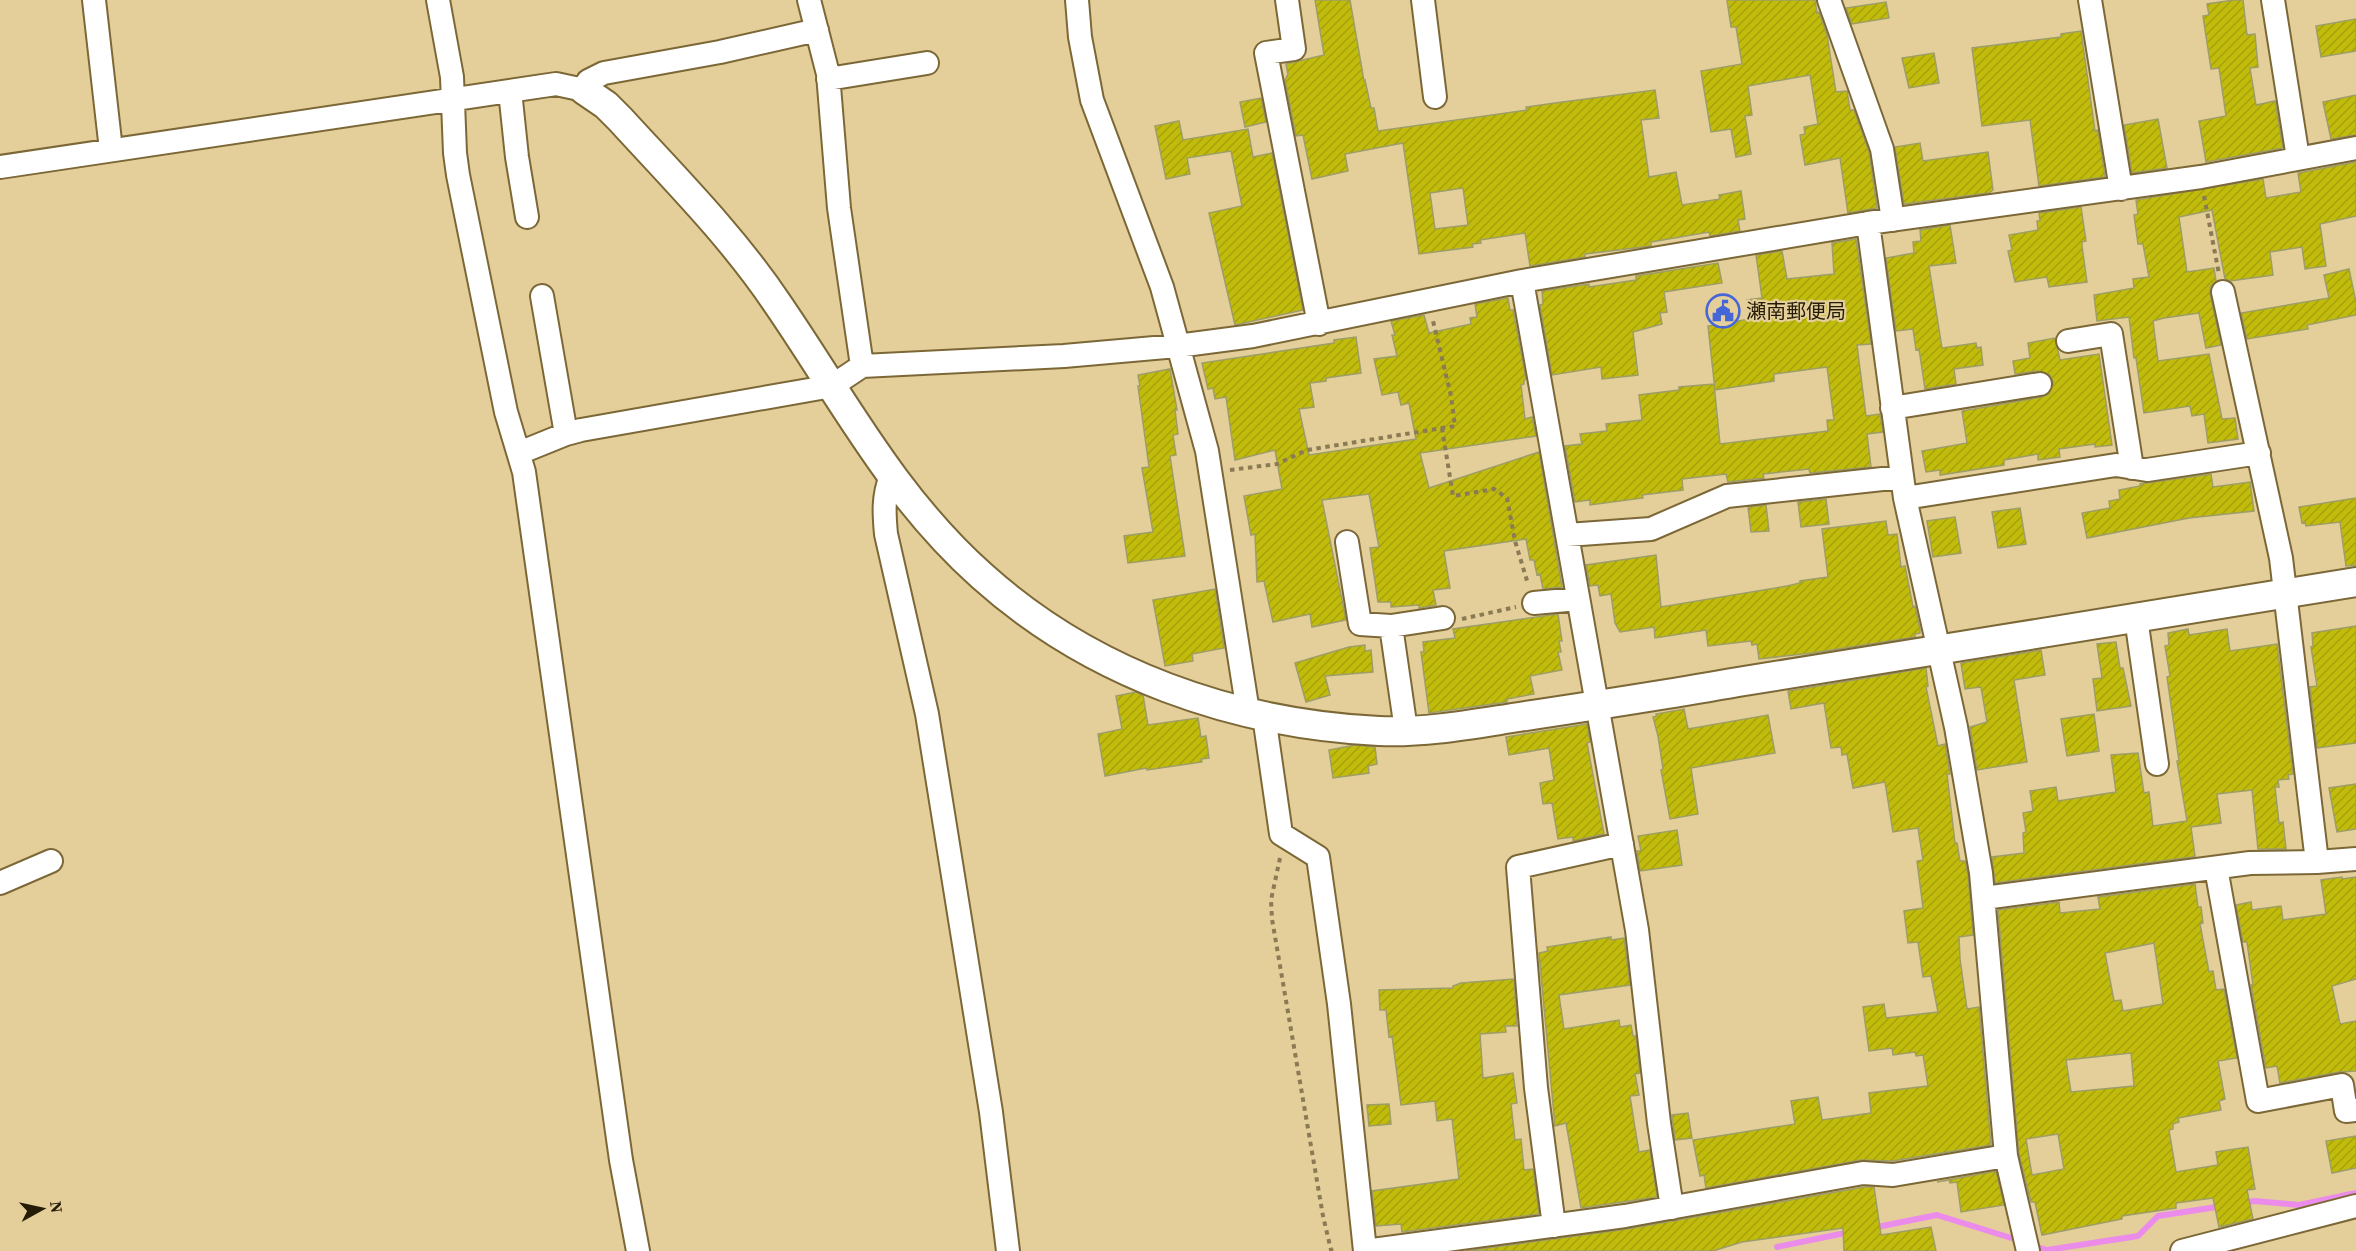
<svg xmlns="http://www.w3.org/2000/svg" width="2356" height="1251" viewBox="0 0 2356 1251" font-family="'Source Serif 4','Noto Sans JP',serif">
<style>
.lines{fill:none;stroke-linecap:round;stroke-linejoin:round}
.stream{stroke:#eb8cea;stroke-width:6}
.building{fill:url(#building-hatch);stroke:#9d9d68;stroke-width:1.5;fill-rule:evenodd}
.minor-casing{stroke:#7c6837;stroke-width:26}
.tertiary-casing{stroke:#7c6837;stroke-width:32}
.path{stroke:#8a7b55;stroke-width:4;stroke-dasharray:4.5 4.5;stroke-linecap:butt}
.minor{stroke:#fff;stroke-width:22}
.tertiary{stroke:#fff;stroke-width:28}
.labels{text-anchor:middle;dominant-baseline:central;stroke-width:4.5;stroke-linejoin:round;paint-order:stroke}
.poi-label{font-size:20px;fill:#241c07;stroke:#e4ce9a;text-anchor:start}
</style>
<defs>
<pattern id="building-hatch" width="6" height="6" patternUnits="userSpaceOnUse" patternTransform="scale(1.5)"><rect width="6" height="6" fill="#c1bc0b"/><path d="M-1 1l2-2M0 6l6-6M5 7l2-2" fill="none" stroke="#a6a10a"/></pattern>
</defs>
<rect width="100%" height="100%" fill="#e4ce9a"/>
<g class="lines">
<path class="stream" d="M2242 1203 2255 1201 2299 1205 2356 1193
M1872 1228 1937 1215 2021 1241
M2031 1245 2047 1250 2138 1236 2158 1216 2223 1206
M1777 1247 1850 1232"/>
</g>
<path class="building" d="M1315 0H1350L1364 81 1365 80 1371 108H1374L1378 131 1527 110 1526 107 1555 103 1655 90 1659 118 1641 120 1649 177 1676 172 1682 205 1720 199 1719 195 1741 191 1745 219 1738 220 1740 231 1710 236 1709 232 1651 242V246L1585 254V257L1530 266 1525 233 1480 240 1481 243 1472 244 1473 247 1419 254 1403 143 1345 154 1348 171 1312 179 1303 135 1296 136 1285 80 1288 74 1286 64 1324 55ZM1463 188 1468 225 1435 229 1430 193Z
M1727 0H1815L1817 13 1819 12 1827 35 1836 92 1847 91 1850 110H1854L1869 152 1877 208 1848 213 1840 158 1805 165 1800 135 1805 134 1804 127 1818 124 1810 75 1748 86 1752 115 1745 116 1751 154 1736 157 1731 129 1711 132 1701 71 1742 64 1736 27H1731Z
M2234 0H2243L2247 35 2255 34 2258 67 2250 68 2256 105 2275 101 2283 148 2206 162 2199 121 2226 116 2219 68 2211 69 2203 16 2209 15 2207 4Z
M1886 2 1889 18 1852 24 1846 8Z
M2356 19V51L2321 57 2316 26Z
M2081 31 2095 131 2098 130 2105 177 2039 186 2030 120 1982 126 1972 48 2061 37V34Z
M1934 53 1939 83 1909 88 1902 58Z
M2356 95V135L2331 139 2323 102Z
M1261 98 1266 122 1245 127 1240 102Z
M2158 119 2167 168 2132 173 2124 125Z
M1179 121 1183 140 1248 129 1253 157 1272 153 1303 310 1235 325 1209 213 1242 206 1231 151 1187 158 1190 174 1166 179 1155 126Z
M1920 143 1923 161 1988 152 1993 190 1989 193 1904 204 1895 147Z
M2356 162V216L2320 224 2326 266 2305 269 2302 247 2270 252 2273 275 2230 281 2225 279 2212 210 2179 217 2187 272 2214 268 2216 281 2210 287V294L2221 345 2206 348 2199 313 2164 318 2153 321 2158 361 2209 354 2222 419 2235 418 2238 439 2208 443 2204 414 2192 416 2190 406 2144 413 2136 358H2134L2129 317 2097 321 2094 295 2134 288 2133 279 2149 277 2143 244H2138L2134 215 2138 214 2136 200 2263 179 2266 198 2301 192 2298 173Z
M2081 207 2086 241 2082 242V246L2087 282 2049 287 2047 277 2015 282 2008 251 2012 250 2009 235 2038 230 2037 221H2040L2039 213Z
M1950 225 1956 263 1929 266 1942 348 1976 343 1977 348 1981 347 1983 365 1954 369 1956 384 1925 389 1919 349 1916 350 1913 329 1896 331 1886 258 1914 253 1913 242 1921 241 1920 230Z
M1856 239 1871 344 1857 345 1866 416 1880 414 1883 432 1867 434 1871 467 1810 473 1809 469 1763 474 1764 478 1728 482 1726 474 1682 479 1683 490 1642 495 1643 498 1590 505V500L1575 502 1565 446 1582 444 1580 434 1607 431 1606 424 1642 420 1639 395 1679 390V387L1714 384 1720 444 1828 431 1827 420H1834L1827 367 1774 374V381L1715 390 1708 326 1750 319 1747 300 1762 298 1756 255 1782 251 1787 279 1834 274 1832 243Z
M1718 263 1722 283 1664 292 1667 312 1660 313 1662 324 1633 332 1638 375 1602 379 1601 367 1552 375 1540 305 1543 304 1542 291 1589 284V287L1636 280V276Z
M2349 269 2356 302V315L2307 325 2308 329 2247 339 2241 313 2329 298 2324 275Z
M1508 298 1510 310H1513L1526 379 1524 380V384L1521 385 1525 419 1532 417 1536 436 1420 453 1429 488 1539 452 1562 587 1543 589 1540 574 1537 575 1534 560H1530L1526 539 1444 551 1450 588 1433 590 1436 605 1419 608V605L1391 607V602H1378L1370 548 1379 547 1369 494 1322 500 1346 620 1312 627 1310 614 1273 622 1264 581 1257 582 1255 534 1251 535 1244 496 1282 489 1275 450 1235 460 1226 397 1215 399 1213 388 1208 389 1202 363 1334 343V340L1356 337 1361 373 1326 378V381L1310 383 1314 407 1299 409 1309 455 1416 439 1409 403 1401 405 1398 392 1382 395 1374 359 1397 356 1392 335H1395L1391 321 1424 315 1429 333 1471 324 1470 318 1477 317 1475 304Z
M2055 338 2060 360 2099 354 2112 445 2095 447V444L2059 449 2060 457 2038 460V454L2004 460V465L1940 475V470L1926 472 1922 451 1967 443 1962 411 2042 397 2049 394 2053 382 2050 375 2038 371 2015 374 2013 361 2030 358 2028 343Z
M1170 369 1177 410H1175L1178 434 1173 435 1176 455 1170 456 1185 556 1128 563 1124 536 1153 532 1142 468 1149 467 1138 386H1140L1138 375Z
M2211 474 2213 487 2250 482 2254 511 2189 518 2087 538 2082 513 2110 508 2109 501 2120 499 2119 490 2140 486V484Z
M2356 498V565L2346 566 2340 522 2306 526 2305 522 2302 523 2299 507Z
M1826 499 1829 524 1801 527 1798 502Z
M1766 505 1769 531 1751 532 1748 507Z
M2020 508 2026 544 1998 548 1992 512Z
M1955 517 1961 553 1933 557 1927 521Z
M1886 521 1888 535 1897 534 1901 567 1905 566 1913 607 1915 606 1920 629V633L1915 634V637L1812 653 1759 659 1757 644 1752 645 1751 641 1708 646 1706 630 1655 638 1654 627 1620 632 1615 623 1611 594 1600 596 1598 585 1590 586 1586 565 1656 555 1661 607 1787 586 1800 583V581L1828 577 1822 529Z
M1215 589 1224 648 1192 654 1193 661 1165 666 1153 600Z
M1558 614 1562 641H1559L1561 652H1558L1562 670 1530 676 1534 694 1507 699V702L1429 713 1421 652H1424L1423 642 1455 638 1453 629Z
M2356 626V743L2317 748 2310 687 2317 686 2311 647 2313 646 2312 633Z
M2188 629 2189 635 2227 629 2230 651 2277 644 2293 774 2288 775 2289 779 2278 780 2279 787H2275L2279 823 2283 822 2286 849H2258L2252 790 2217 794 2221 823 2191 827 2195 856 2192 857 1995 883 1992 857 2024 853 2023 833 2026 832 2023 813 2033 811 2030 791 2056 787 2058 801 2116 792 2111 755 2138 753 2144 793 2149 792 2153 826 2187 821 2177 761H2179L2167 677 2170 676 2165 646 2169 645 2168 633Z
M2116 642 2120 668H2123L2131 706 2097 711 2093 679 2102 678 2097 644Z
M1365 645V651L1371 650 1373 672 1325 676 1330 695 1306 702 1295 663 1349 647Z
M2041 650 2045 675 2014 680 2027 762 1977 770 1970 727 1987 722 1981 687 1965 689 1961 663Z
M1926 668 1928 686 1926 687 1938 746 1945 744 1950 774H1947L1955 843H1957L1960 861H1965L1968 875 1973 935 1959 937 1960 959 1967 1009 1979 1007 1991 1145 1892 1161 1861 1160 1706 1188 1704 1175 1700 1176 1693 1140 1795 1124 1791 1101 1818 1097 1822 1120 1871 1113 1869 1093 1928 1086 1923 1055 1916 1056 1915 1052 1893 1055 1892 1048 1869 1051 1863 1007 1884 1004 1886 1018 1938 1012 1931 976 1923 977 1918 942 1908 943 1904 911 1923 908 1917 861 1923 860 1918 828 1893 832 1885 782 1853 788 1847 754 1842 755 1841 747 1831 748 1824 703 1791 709 1788 691Z
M1136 692 1143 695 1148 725 1198 718 1201 737 1206 736 1209 758 1201 759 1202 762 1147 770 1146 768 1105 776 1098 734 1122 729 1116 696Z
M1684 709 1688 729 1768 715 1775 753 1691 768 1698 814 1670 819 1661 770 1663 769 1658 736 1653 717 1657 716 1656 714Z
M2094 714 2099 751 2067 756 2061 719Z
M1587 724 1590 742 1587 743 1604 834 1573 841V837L1558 839 1552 803 1543 804 1540 783 1554 780 1549 748 1509 755 1506 737Z
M1355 745 1375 747 1377 764 1368 766 1369 773 1333 778 1329 750Z
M2356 784V829L2337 832 2329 788Z
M1677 830 1682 865 1640 871 1637 851H1641L1638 836Z
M2342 877V879L2356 877V979L2332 986 2340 1024 2356 1021V1071L2339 1072 2280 1083 2277 1066 2266 1068 2251 985H2253L2247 942H2243L2236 905 2251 902 2252 910 2281 906 2283 920 2326 914 2321 880Z
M2195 884 2198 907H2201L2203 923 2200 924 2209 972 2213 971 2216 990 2224 989 2237 1058 2218 1061 2225 1099 2219 1101 2221 1110 2178 1118 2179 1122 2173 1124V1129L2169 1130 2176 1172 2218 1165 2216 1152 2248 1147 2255 1189 2247 1190 2253 1219 2219 1227 2213 1198 2176 1203V1208L2122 1216V1219L2042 1235 2035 1202H2031L2019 1154 1998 910 2059 902 2060 913 2100 909 2098 897ZM2154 943 2163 1004 2123 1011 2121 1000 2114 1001 2105 953ZM2131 1053 2134 1086 2071 1092 2066 1060ZM2058 1134 2064 1169 2032 1175 2026 1139Z
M1611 937V940L1624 938 1630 985 1559 995 1564 1029 1619 1020 1620 1027 1631 1025 1633 1036H1636L1640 1073 1635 1074 1639 1095 1630 1096 1635 1128 1639 1152 1650 1150 1657 1197 1581 1208 1566 1123 1555 1126 1539 953 1548 951 1547 947Z
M1514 979 1517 1026H1505L1506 1032 1480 1034 1483 1078 1513 1073 1517 1103 1511 1104 1515 1140 1521 1139 1524 1170 1533 1169 1539 1214 1402 1232 1401 1224 1376 1226 1372 1191 1459 1179 1452 1119 1437 1121 1435 1101 1401 1105 1392 1036 1389 1037 1386 1010H1380L1379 990 1453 988V986L1461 983Z
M1389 1104 1391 1124 1369 1126 1367 1105Z
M1688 1113 1692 1138 1675 1140 1672 1115Z
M2356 1136V1168L2332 1173 2326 1141Z
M1996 1171 2004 1205 1961 1212 1957 1182 1950 1183 1949 1180 1937 1182Z
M1864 1187H1874L1881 1235 1931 1227 1936 1251H1844L1843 1228 1742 1242 1713 1251H1466L1627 1229Z"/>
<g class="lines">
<defs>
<path id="minor" d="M94 0 111 150
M438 0 452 77 455 153 458 175 506 412 524 472 621 1160 638 1251
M809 0 828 74 839 208 862 366
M1077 0 1080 37 1092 100 1162 287 1207 451 1248 712
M1287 0 1294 49 1266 53 1319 324
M1423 0 1435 97
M1829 0 1882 149 1893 220
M2090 0 2121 189
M2273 0 2298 158
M828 79 927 63
M510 91 517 157 527 217
M0 167 556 84 584 90 588 81 604 73 720 52 817 30
M1868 223 1905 498 1956 727 1981 873 2006 1156 2028 1251
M1522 281 1637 930 1659 1123 1672 1208
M2223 292 2281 558 2317 862
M542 296 566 434
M2068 341 2111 334 2132 468
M1892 408 2040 384
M519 453 566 434 581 430 832 386 862 366 1064 356 1177 346 1253 336 1522 281 1868 223 2201 177 2356 148
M891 476C883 496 884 513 886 534L927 714 991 1112 1008 1251
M1905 498 2116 465 2147 470 2259 453
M1567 535 1651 529 1727 496 1901 477
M1347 542 1360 624 1391 626 1443 618
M1534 603 1578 599
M2136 618 2157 764
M1391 626 1406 730
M1264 716 1281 834 1318 857 1339 1004 1365 1251
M2216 868 2258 1101 2342 1085 2346 1111 2356 1110
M0 883 51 861
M1984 898 2250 863 2317 862 2356 859
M1554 1226 1536 1088 1518 867 1622 844
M1365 1251 1625 1216 1863 1173 1893 1175 2006 1156
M2182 1251 2356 1206"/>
<path id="tertiary" d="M584 90 606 105 620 119C674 178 732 236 777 303 843 399 893 497 982 576 1091 674 1234 724 1379 731 1426 733 1473 724 1519 717 1592 706 1665 695 1738 682 1944 648 2150 617 2356 582"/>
</defs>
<use href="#minor" class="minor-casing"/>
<use href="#tertiary" class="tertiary-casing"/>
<path class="path" d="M2204 196 2219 274
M1442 428 1453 496 1494 489 1507 498 1515 541 1528 584
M1230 470 1277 464 1307 450 1455 426 1451 396 1433 321
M1462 619 1516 607
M1280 858 1271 900 1272 919 1323 1216 1331 1250 1334 1251"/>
<use href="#minor" class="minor"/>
<use href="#tertiary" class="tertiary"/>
</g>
<defs>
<symbol id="civic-ring" viewBox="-11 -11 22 22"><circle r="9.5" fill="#e4ce9a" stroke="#4466d9" stroke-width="1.5"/><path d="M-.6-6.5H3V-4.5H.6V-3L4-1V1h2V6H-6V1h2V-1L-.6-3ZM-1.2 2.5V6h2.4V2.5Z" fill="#4466d9"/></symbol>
</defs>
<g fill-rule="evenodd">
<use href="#civic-ring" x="1704" y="292" width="38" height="38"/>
</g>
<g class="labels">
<g class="poi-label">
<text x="1746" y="311">瀬南郵便局</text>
</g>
</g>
<g transform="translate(42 1209) rotate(82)" stroke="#e4ce9a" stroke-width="4.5" paint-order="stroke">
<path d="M0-4.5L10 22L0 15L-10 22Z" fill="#241c07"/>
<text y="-9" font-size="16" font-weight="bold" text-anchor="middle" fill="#241c07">N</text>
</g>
</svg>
